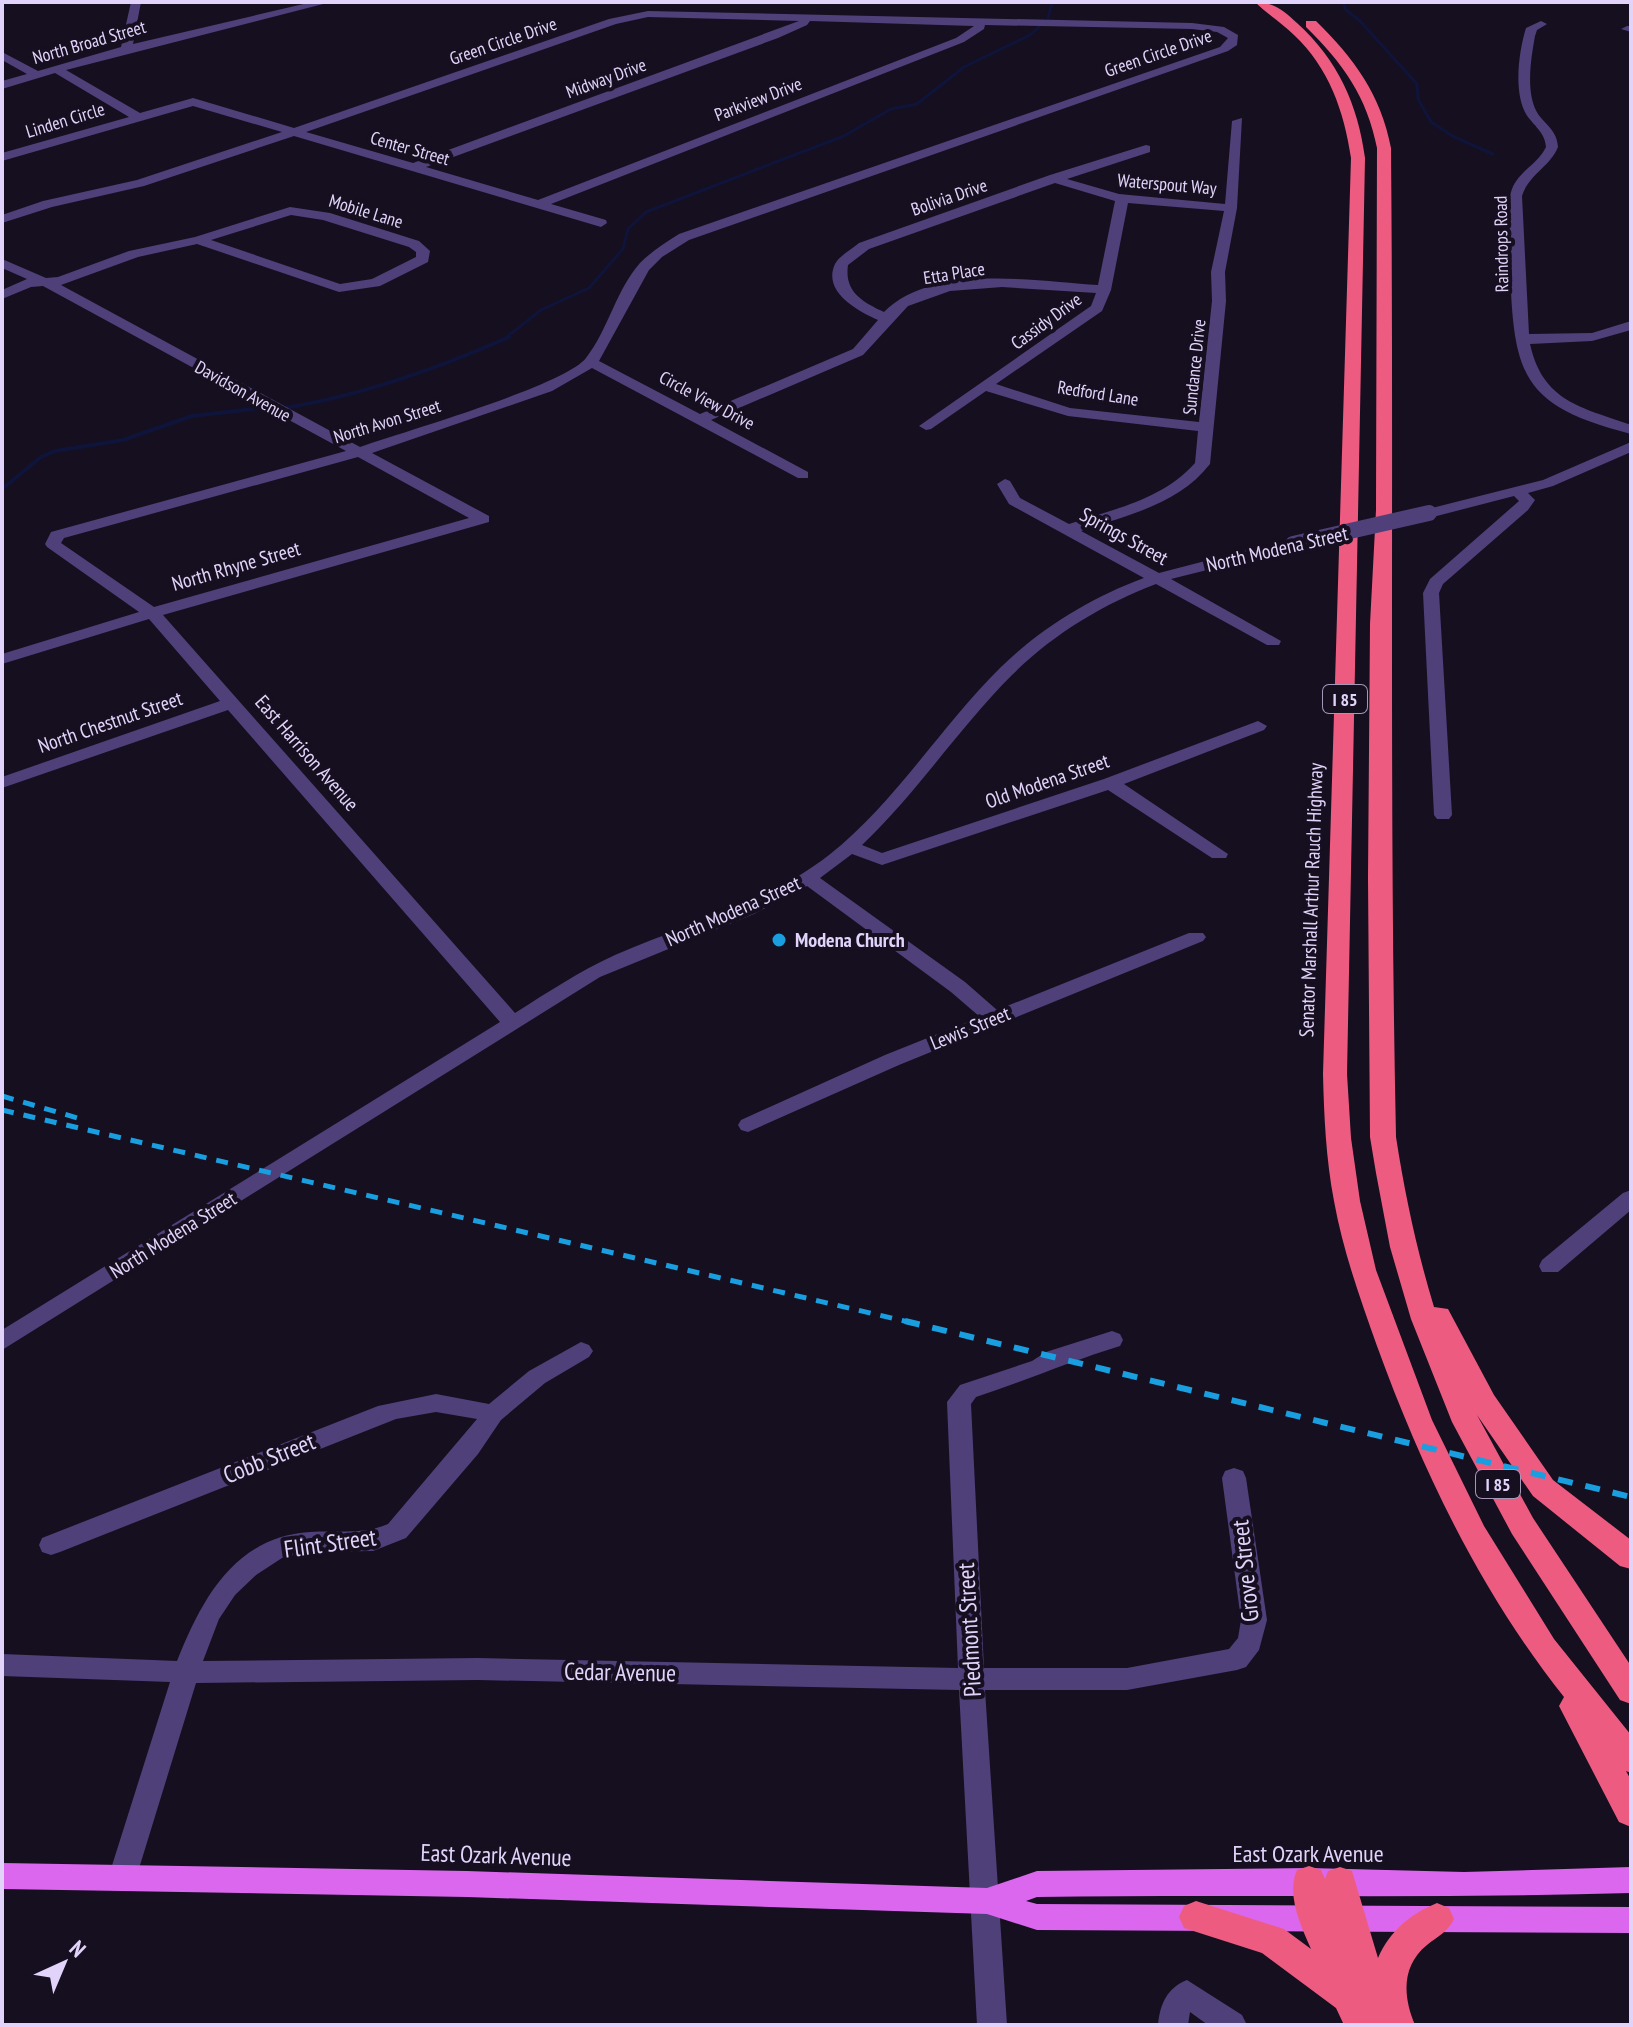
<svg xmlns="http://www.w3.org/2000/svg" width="1633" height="2027" viewBox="0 0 1633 2027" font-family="'PT Sans Narrow',sans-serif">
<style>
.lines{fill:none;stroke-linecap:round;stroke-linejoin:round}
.stream-far1{stroke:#0f143a;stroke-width:3}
.stream{stroke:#0f143a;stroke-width:4}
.minor{fill:#4f407a;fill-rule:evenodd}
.major{fill:#db67ee;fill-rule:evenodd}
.highway{fill:#ed5c80;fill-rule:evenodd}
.rail-far1{stroke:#199ee0;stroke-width:5;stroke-dasharray:12 10;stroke-linecap:butt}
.rail{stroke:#199ee0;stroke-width:6;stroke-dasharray:15 13;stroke-linecap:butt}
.minor-bridge{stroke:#4f407a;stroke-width:16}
.poi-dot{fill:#199ee0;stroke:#160f20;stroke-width:3}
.labels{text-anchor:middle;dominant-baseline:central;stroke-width:8;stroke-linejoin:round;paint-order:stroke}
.far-street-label{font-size:18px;fill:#e1d3fa;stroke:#160f20}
.shield{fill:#160f20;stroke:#a498b9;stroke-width:2}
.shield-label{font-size:18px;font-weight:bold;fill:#e1d3fa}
.street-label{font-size:20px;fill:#e1d3fa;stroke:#160f20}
.poi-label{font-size:20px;font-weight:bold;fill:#e1d3fa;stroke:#160f20;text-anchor:start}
.near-street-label{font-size:24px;fill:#e1d3fa;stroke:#160f20}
</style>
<rect width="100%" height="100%" fill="#160f20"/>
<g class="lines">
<path class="stream-far1" d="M1343 2 1346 10 1360 21 1417 84 1418 99 1431 122 1454 137 1493 154
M1048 18 1052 2
M504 339 541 310 589 288 623 249 628 229 646 212 844 136 891 109 917 104 964 67 1030 35 1039 27"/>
<path class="stream" d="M285 408C363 395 437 369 509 337
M2 489 41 457 55 451 123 440 192 416 263 408"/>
<path class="minor" d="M131 2H141L133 44 312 2H331L66 70 140 113 193 98 294 128 609 19 648 11 1192 23 1224 27 1238 35 1237 45 1228 51 689 240 662 257 649 270 599 361 700 414 853 349 878 320C858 311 822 292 835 264 839 256 852 249 859 243L1050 175 1146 145 1150 146V152L1067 179 1119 194 1225 204 1232 121 1242 118 1237 208 1225 272 1226 301 1210 464C1178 505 1127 515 1081 531L1159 573 1259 547 1299 541V547L1171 579 1281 641 1279 645H1267L1156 584C1103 604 1052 635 1012 675 958 729 917 793 862 845L882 853 1104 779 1258 721 1267 726 1264 730 1124 784 1228 854 1226 858H1212L1108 790 882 865 852 854 820 878 965 982 997 1010 1189 933H1203L1206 937 1203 941 899 1065 748 1132 741 1130 738 1125 741 1120 885 1055 980 1017 951 992 807 886 754 914 600 977 2 1350V1330L500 1022 228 710 2 788V777L220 701 149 619 2 664V654L139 612 47 547 45 544 51 532 346 451 43 286 31 287 2 299V290L27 279 2 268V259L46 278 58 277 129 251 195 237 290 207 330 213 419 241 430 251 428 262 380 286 339 292 197 244 138 257 61 285 360 447C402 432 564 386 586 358 608 330 616 290 640 263 652 251 665 243 679 234L1220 47 1228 38 1217 32 1192 29 985 25 984 29 964 42 551 204 606 220 607 223 601 227 294 136 144 186 52 207 2 223V215L43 201 137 180 282 132 193 106 2 161V153L129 117 55 73 2 89V81L27 74 2 60V52L38 71 121 47ZM648 17 799 21 413 163 306 132 616 24ZM810 21 974 26 956 38 538 200 426 167 778 38 807 25ZM1055 183 1115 201 1098 285C1036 281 932 263 884 312 863 302 844 292 848 265L869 249ZM1128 203 1224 211 1211 272 1212 301 1199 422 1070 408 996 384 1102 311 1111 290ZM291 215 323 220 409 247 416 252V257L372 279 340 284 211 240ZM1002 287 1096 293 1091 306 919 426 926 430 931 429 986 391 1068 416 1198 431 1195 463C1162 500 1114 509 1069 524L1020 498 1010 481 1005 479 997 484 1009 504 1144 578C1092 597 1041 628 1001 667 940 727 896 802 829 855 766 904 687 924 615 955 580 971 548 992 515 1013L163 615 489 522V516L372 453 552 391 592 368 798 478H808V472L711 420 863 355 908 306 950 291ZM358 457 469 518 154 607 61 543 64 538Z
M1541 21 1547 24 1537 30 1535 36C1531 58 1525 94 1538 114 1547 126 1557 131 1558 147 1550 167 1529 174 1522 196L1529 334 1592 333 1631 321V330L1592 341 1530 344C1543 402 1581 407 1631 425V434C1521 406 1514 375 1510 269 1510 248 1505 208 1512 189 1519 171 1538 164 1546 147 1545 130 1530 124 1524 110 1514 87 1519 51 1526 28Z
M1627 26H1631V32L1621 29Z
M1631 442V452L1553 486 1528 493 1535 500 1528 510 1443 584 1439 593 1452 815 1449 819H1437L1434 815 1423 593 1430 579 1519 501 1514 496 1429 518 1421 513 1424 510 1543 480Z
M1631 1190V1210L1558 1272H1542L1539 1266 1542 1260 1623 1193Z
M1112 1331 1120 1334 1123 1340 1120 1346C1071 1361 1025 1381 976 1397L971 1404 984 1668H1127L1229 1649 1238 1638 1241 1620 1222 1478 1225 1471 1234 1468 1243 1471 1246 1478 1267 1620 1259 1650 1246 1667 1237 1670 1127 1690H985L1007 2025H977L959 1690 478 1680 196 1683 137 1875 133 1884 123 1888 113 1884 109 1875 170 1682 2 1676V1654L177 1661C202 1599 234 1537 310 1532 337 1530 363 1535 388 1524L477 1419 436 1412 396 1419 60 1552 51 1555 42 1552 39 1545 42 1538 378 1406 436 1394 489 1404 529 1371 581 1342 589 1345 593 1351 589 1357 545 1383 501 1420 478 1454 406 1538 373 1551 306 1552 282 1558 256 1575 235 1595 219 1619 203 1661 478 1658 958 1668 947 1402 960 1385 1032 1361 1046 1352Z
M1187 1980 1242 2015 1247 2025H1208L1190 2012 1188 2025H1158C1160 2004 1167 1988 1187 1980Z"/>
<path class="major" d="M2 1863 467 1871 987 1888 1037 1871 1309 1868 1464 1872 1631 1867V1893C1433 1899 1235 1894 1037 1897L1026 1901 1037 1904 1631 1907V1933L1037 1930 987 1914 467 1897 2 1889Z"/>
<path class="highway" d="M1255 2C1274 2 1284 11 1297 23 1338 60 1358 105 1365 158L1347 1074 1351 1138 1360 1201 1376 1270 1432 1420 1484 1526 1554 1639 1631 1735V1773L1626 1771 1631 1780V1827L1619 1822 1559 1706 1564 1697C1481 1593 1422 1470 1377 1346 1360 1298 1343 1251 1334 1201 1326 1159 1324 1116 1323 1074L1351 158C1344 111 1329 68 1294 35 1282 23 1267 14 1255 2Z
M1306 21H1316C1354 58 1381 95 1391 148 1394 478 1389 807 1396 1137 1405 1195 1417 1251 1434 1307L1448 1309 1494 1395 1553 1480 1631 1540V1569L1620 1566 1533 1496 1477 1415 1533 1518 1631 1666V1704L1620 1700 1512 1534 1452 1422 1411 1319 1390 1247 1376 1173 1370 1137 1368 878 1370 624 1376 510 1377 148C1367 97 1343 63 1306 27Z
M1309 1866 1321 1870 1325 1879 1328 1871 1340 1867 1352 1871 1378 1958C1390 1931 1410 1914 1437 1903L1449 1908 1454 1919C1448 1932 1438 1936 1427 1945 1401 1966 1403 1997 1415 2025H1344L1336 2008 1262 1953 1184 1928 1179 1917 1184 1906 1196 1901 1284 1929 1311 1949C1301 1926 1286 1895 1297 1870Z"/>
<path class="rail-far1" d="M2 1096 81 1119
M2 1110 913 1323"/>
<path class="rail" d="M905 1321 1631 1497"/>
<path class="minor-bridge" d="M1293 544 1429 513"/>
</g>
<circle class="poi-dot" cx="779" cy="940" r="8"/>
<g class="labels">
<g class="far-street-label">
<text transform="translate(503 41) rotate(-19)">Green Circle Drive</text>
<text transform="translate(89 42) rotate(-16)">North Broad Street</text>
<text transform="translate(1158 53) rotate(-19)">Green Circle Drive</text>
<text transform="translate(606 78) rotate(-20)">Midway Drive</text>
<text transform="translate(758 99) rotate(-21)">Parkview Drive</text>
<text transform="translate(65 120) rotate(-17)">Linden Circle</text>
<text transform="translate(410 148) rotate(16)">Center Street</text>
<text transform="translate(1167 184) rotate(5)">Waterspout Way</text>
<text transform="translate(949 197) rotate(-19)">Bolivia Drive</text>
<text transform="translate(366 211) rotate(17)">Mobile Lane</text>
<text transform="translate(1501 244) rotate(-91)">Raindrops Road</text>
<text transform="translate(954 273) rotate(-9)">Etta Place</text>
<text transform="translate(1046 321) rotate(-36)">Cassidy Drive</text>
<text transform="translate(1194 367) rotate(-84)">Sundance Drive</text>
<text transform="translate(243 391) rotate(29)">Davidson Avenue</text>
<text transform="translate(1098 393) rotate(9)">Redford Lane</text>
<text transform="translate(707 400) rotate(28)">Circle View Drive</text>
<text transform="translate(387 421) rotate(-17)">North Avon Street</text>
</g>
<g class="shield">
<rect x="1323" y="685" width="44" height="28" rx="6"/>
<rect x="1476" y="1470" width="44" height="28" rx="6"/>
</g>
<g class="shield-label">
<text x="1345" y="699">I 85</text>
<text x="1498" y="1484">I 85</text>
</g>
<g class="street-label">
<text transform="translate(1124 536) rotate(29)">Springs Street</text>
<text transform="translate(1277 549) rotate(-13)">North Modena Street</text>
<text transform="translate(236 566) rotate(-16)">North Rhyne Street</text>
<text transform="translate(110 722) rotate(-19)">North Chestnut Street</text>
<text transform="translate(307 753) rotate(49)">East Harrison Avenue</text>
<text transform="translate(1047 781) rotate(-19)">Old Modena Street</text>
<text transform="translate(1311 900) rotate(-88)">Senator Marshall Arthur Rauch Highway</text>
<text transform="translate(733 911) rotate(-24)">North Modena Street</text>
<text transform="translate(970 1028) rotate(-22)">Lewis Street</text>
<text transform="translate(173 1235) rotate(-32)">North Modena Street</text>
</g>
<g class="poi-label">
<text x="795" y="940">Modena Church</text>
</g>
<g class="near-street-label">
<text transform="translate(269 1458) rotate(-22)">Cobb Street</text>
<text transform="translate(330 1543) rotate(-8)">Flint Street</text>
<text transform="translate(1245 1571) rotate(-96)">Grove Street</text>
<text transform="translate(969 1630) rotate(-93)">Piedmont Street</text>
<text transform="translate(620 1672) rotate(1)">Cedar Avenue</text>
<text x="1308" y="1853">East Ozark Avenue</text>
<text transform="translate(496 1855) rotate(2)">East Ozark Avenue</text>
</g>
</g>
<rect width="1633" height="2027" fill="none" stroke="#e1d3fa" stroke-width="8"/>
<g transform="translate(64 1963) rotate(44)" stroke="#160f20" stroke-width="6" paint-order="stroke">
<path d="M0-6L14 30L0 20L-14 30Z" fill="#e1d3fa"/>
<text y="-12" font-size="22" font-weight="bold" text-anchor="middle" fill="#e1d3fa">N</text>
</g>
</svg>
